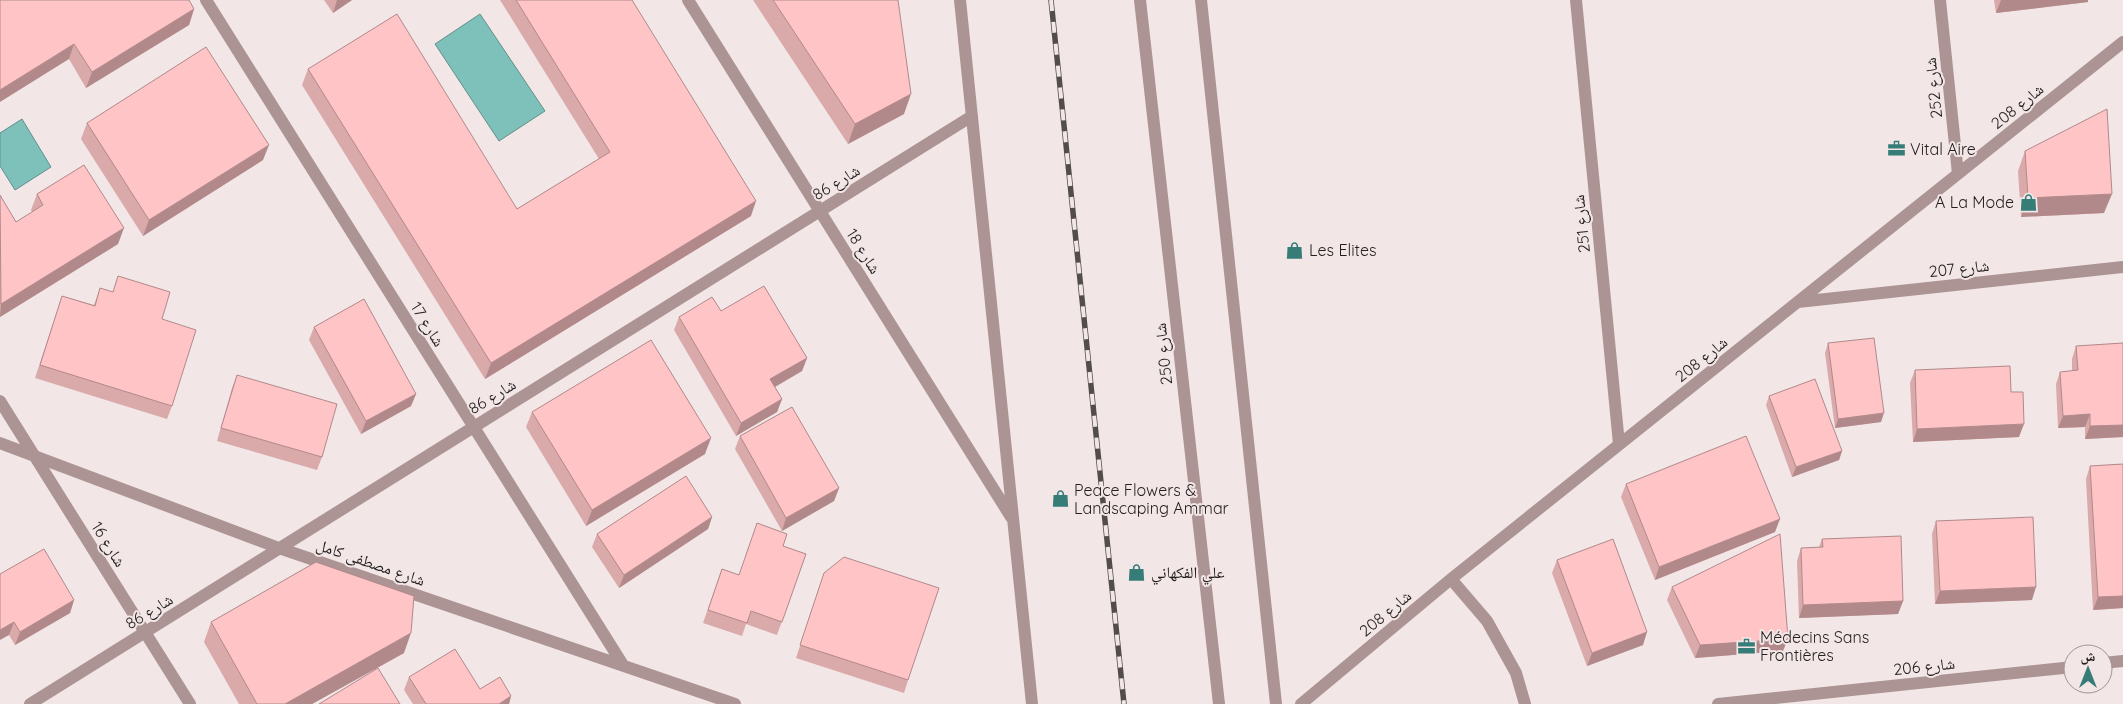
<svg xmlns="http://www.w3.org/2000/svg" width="2123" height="704" viewBox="0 0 2123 704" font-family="Quicksand,'Noto Naskh Arabic',sans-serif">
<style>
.water{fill:#7ec0ba;stroke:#638f8c}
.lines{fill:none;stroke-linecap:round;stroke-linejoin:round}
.street{stroke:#ad9494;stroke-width:12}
.rail-casing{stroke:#534c4d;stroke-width:5.5}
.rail{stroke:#f2e6e6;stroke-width:4;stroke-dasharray:11;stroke-linecap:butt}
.wall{fill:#daa9aa}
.shaded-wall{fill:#b2898b}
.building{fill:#fec4c6;stroke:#b2898b}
.labels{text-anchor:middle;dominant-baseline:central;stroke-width:4;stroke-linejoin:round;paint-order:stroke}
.street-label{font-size:16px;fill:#231e1f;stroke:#f2e6e6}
.poi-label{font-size:16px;fill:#231e1f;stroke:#f2e6e6;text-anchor:start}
</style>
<rect width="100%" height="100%" fill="#f2e6e6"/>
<path class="water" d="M480 14 545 111 499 141 435 44Z
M22 119 51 167 15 190 0 166V133Z"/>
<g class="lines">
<path class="street" d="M206 0 623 665
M688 0 1011 517
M960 0 1032 704
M1140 0 1219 704
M1201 0 1276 704
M1576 0 1619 444
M1940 0 1958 174
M1798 302 2123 267
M0 401 190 704
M0 443 279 548 735 704
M1451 579 1487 621 1516 673 1525 704
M2103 663 2123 661
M30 704 972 116
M1301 704 1451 579 2123 42
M1718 704 2073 667"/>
<defs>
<path id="rail" d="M1051 0 1124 704"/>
</defs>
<use href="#rail" class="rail-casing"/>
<use href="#rail" class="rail"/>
</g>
<path class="wall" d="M0 0 194 9 189 25 86 88 69 59Z
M324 0H352L333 13Z
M500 0H632L751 216 485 379 302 85 308 69 517 209 599 159Z
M753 0H898L904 114 848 144Z
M1994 0H2088V2L1996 13Z
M87 123 263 160 143 236 81 139Z
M2025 151 2104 213 2021 217 2018 171Z
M37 194 118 244 0 317V195L16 222 32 212 31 210Z
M118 276 162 319 172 406 167 419 35 378 62 296 94 305 100 288 113 292Z
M721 311 807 358 802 371 775 387 782 399 777 412 736 436 674 330 679 317Z
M314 327 416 394 411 406 361 434 309 340Z
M1828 343 1881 422 1835 428 1825 353Z
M2123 343V437L2085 439V427L2058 428 2056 384 2060 372 2072 371V359L2076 346Z
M1915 370 2011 392 2019 437 1913 442 1910 383Z
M237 375 322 457 317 470 217 441 232 388Z
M1769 396 1842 451 1839 460 1792 477 1766 405Z
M532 412 705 454 586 526 526 427Z
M740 436 839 488 834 501 782 531 735 449Z
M2123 464V608L2093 610 2086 479 2090 466Z
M1626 484 1775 532 1655 580 1621 497Z
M712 517 708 529 619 588 592 547 597 534Z
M1936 521 2032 600 1935 604 1932 534Z
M1822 539 1903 601 1898 614 1799 618 1797 561 1801 548 1819 547Z
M783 546 806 554 777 635 746 624 742 636 703 623 722 569 739 575Z
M1557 560 1643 645 1587 666 1552 573Z
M824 573 908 680 904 693 796 658Z
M0 574 74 600 70 613 15 645 9 635Z
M1672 587 1783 651 1695 658 1667 600Z
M211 622 404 653 312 704H239L204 642Z
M409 677 480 689 511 696 509 704H413L404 690Z"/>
<path class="shaded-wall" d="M337 0H352L333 13Z
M2001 0H2088V2L1996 13Z
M194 9 189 25 86 88 92 72Z
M74 44 69 59 0 102V90Z
M911 94 904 114 848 144 855 124Z
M269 145 263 160 143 236 149 220Z
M2112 194 2104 213 2021 217 2028 198Z
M756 201 751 216 485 379 491 363Z
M124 228 118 244 0 317 1 304Z
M807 358 802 371 766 392 770 379Z
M416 394 411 406 361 434 366 421Z
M782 399 777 412 736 436 741 423Z
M1884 413 1881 422 1835 428 1838 419Z
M2090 414 2085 427 2058 428 2063 416Z
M2024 424 2019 437 1913 442 1917 429Z
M2123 425V437L2085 439 2090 426Z
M711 438 705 454 586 526 592 510Z
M1842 451 1839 460 1792 477 1796 467Z
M839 488 834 501 782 531 786 518Z
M712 517 708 529 619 588 624 575Z
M1780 519 1775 532 1655 580 1659 567Z
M2036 587 2032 600 1935 604 1940 591Z
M2123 596V608L2093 610 2098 597Z
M74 600 70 613 15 645 20 632Z
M1903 601 1898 614 1799 618 1803 605Z
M14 622 9 635 0 640V630Z
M1647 632 1643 645 1587 666 1592 653Z
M411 633 404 653 312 704H285Z
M1788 639 1783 651 1695 658 1700 645Z
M511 696 509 704H499Z"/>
<path class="building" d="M0 0H189L194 9 92 72 74 44 0 90Z
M516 0H632L756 201 491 363 308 69 397 14 517 209 610 152Z
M773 0H898L911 94 855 124Z
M206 47 269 145 149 220 87 123Z
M2107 109 2112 194 2028 198 2025 151Z
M84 165 124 228 1 304 0 195 16 222 43 205 37 194Z
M118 276 170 292 162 319 196 330 172 406 40 365 62 296 95 306 100 288 113 292Z
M764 286 807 358 770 379 782 399 741 423 679 317 712 297 721 311Z
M364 299 416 394 366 421 314 327Z
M1874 338 1884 413 1838 419 1828 343Z
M651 340 711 438 592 510 532 412Z
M2123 343V425L2090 426V414L2063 416 2060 372 2078 370 2076 346Z
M2010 366 2011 392H2023L2024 424 1917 429 1915 370Z
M237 375 337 404 322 457 221 428Z
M1815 379 1842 451 1796 467 1769 396Z
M792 407 839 488 786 518 740 436Z
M1746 436 1780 519 1659 567 1626 484Z
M2123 464V596L2098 597 2090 466Z
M686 476 712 517 624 575 597 534Z
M2033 517 2036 587 1940 591 1936 521Z
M757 523 787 534 783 546 806 554 782 622 751 611 747 623 708 610 722 569 739 575Z
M1780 534 1788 639 1700 645 1672 587Z
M1901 536 1903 601 1803 605 1801 548 1823 547 1822 539Z
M1613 539 1647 632 1592 653 1557 560Z
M44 549 74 600 20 632 14 622 0 630V574Z
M844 557 939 588 908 680 800 645 824 573Z
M316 562 414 596 411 633 285 704H257L211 622Z
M455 649 480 689 500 677 511 696 499 704H426L409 677Z
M378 668 400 704H319Z"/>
<defs>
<symbol id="office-bare" viewBox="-9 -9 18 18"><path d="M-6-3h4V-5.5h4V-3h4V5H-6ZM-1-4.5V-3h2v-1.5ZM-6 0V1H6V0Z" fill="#367d78" stroke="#f2e6e6" stroke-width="2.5" paint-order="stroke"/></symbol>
<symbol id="shop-bare" viewBox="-9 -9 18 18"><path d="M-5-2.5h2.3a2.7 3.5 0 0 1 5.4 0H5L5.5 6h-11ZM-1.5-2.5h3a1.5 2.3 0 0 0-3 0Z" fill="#367d78" stroke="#f2e6e6" stroke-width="2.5" paint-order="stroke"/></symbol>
</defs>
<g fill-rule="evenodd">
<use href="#office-bare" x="1884" y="136" width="25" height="25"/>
<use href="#shop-bare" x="2016" y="190" width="25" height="25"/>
<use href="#shop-bare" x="1282" y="238" width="25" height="25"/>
<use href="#shop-bare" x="1048" y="486" width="25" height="25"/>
<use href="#shop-bare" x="1124" y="560" width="25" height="25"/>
<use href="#office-bare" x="1734" y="634" width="25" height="25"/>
</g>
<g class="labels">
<g class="street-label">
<text transform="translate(1933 88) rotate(-96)">شارع 252</text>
<text transform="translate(2017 106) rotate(-39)">شارع 208</text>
<text transform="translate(836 182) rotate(-32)">شارع 86</text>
<text transform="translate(1581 224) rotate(-96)">شارع 251</text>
<text transform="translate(864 251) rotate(58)">شارع 18</text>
<text transform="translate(1959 268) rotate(-6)">شارع 207</text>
<text transform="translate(428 324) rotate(58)">شارع 17</text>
<text transform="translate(1163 354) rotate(-96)">شارع 250</text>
<text transform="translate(1701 359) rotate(-39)">شارع 208</text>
<text transform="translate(492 396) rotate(-32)">شارع 86</text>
<text transform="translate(109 544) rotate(58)">شارع 16</text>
<text transform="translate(371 562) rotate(19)">شارع مصطفى كامل</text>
<text transform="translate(149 611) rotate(-32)">شارع 86</text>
<text transform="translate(1385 613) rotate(-40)">شارع 208</text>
<text transform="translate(1924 666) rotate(-6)">شارع 206</text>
</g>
<g class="poi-label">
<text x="1910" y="149">Vital Aire</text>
<text x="2014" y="202" text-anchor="end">A La Mode</text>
<text x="1309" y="250">Les Elites</text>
<text x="1074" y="490">Peace Flowers &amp;<tspan x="1074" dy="18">Landscaping Ammar</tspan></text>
<text x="1151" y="572">علي الفكهاني</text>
<text x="1760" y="637">Médecins Sans<tspan x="1760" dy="18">Frontières</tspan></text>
</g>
</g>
<g transform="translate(2088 669)"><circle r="24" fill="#f2e6e6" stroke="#9f9696"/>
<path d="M0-4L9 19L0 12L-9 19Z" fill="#367d78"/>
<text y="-8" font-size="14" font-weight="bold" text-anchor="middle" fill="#231e1f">ش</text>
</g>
</svg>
